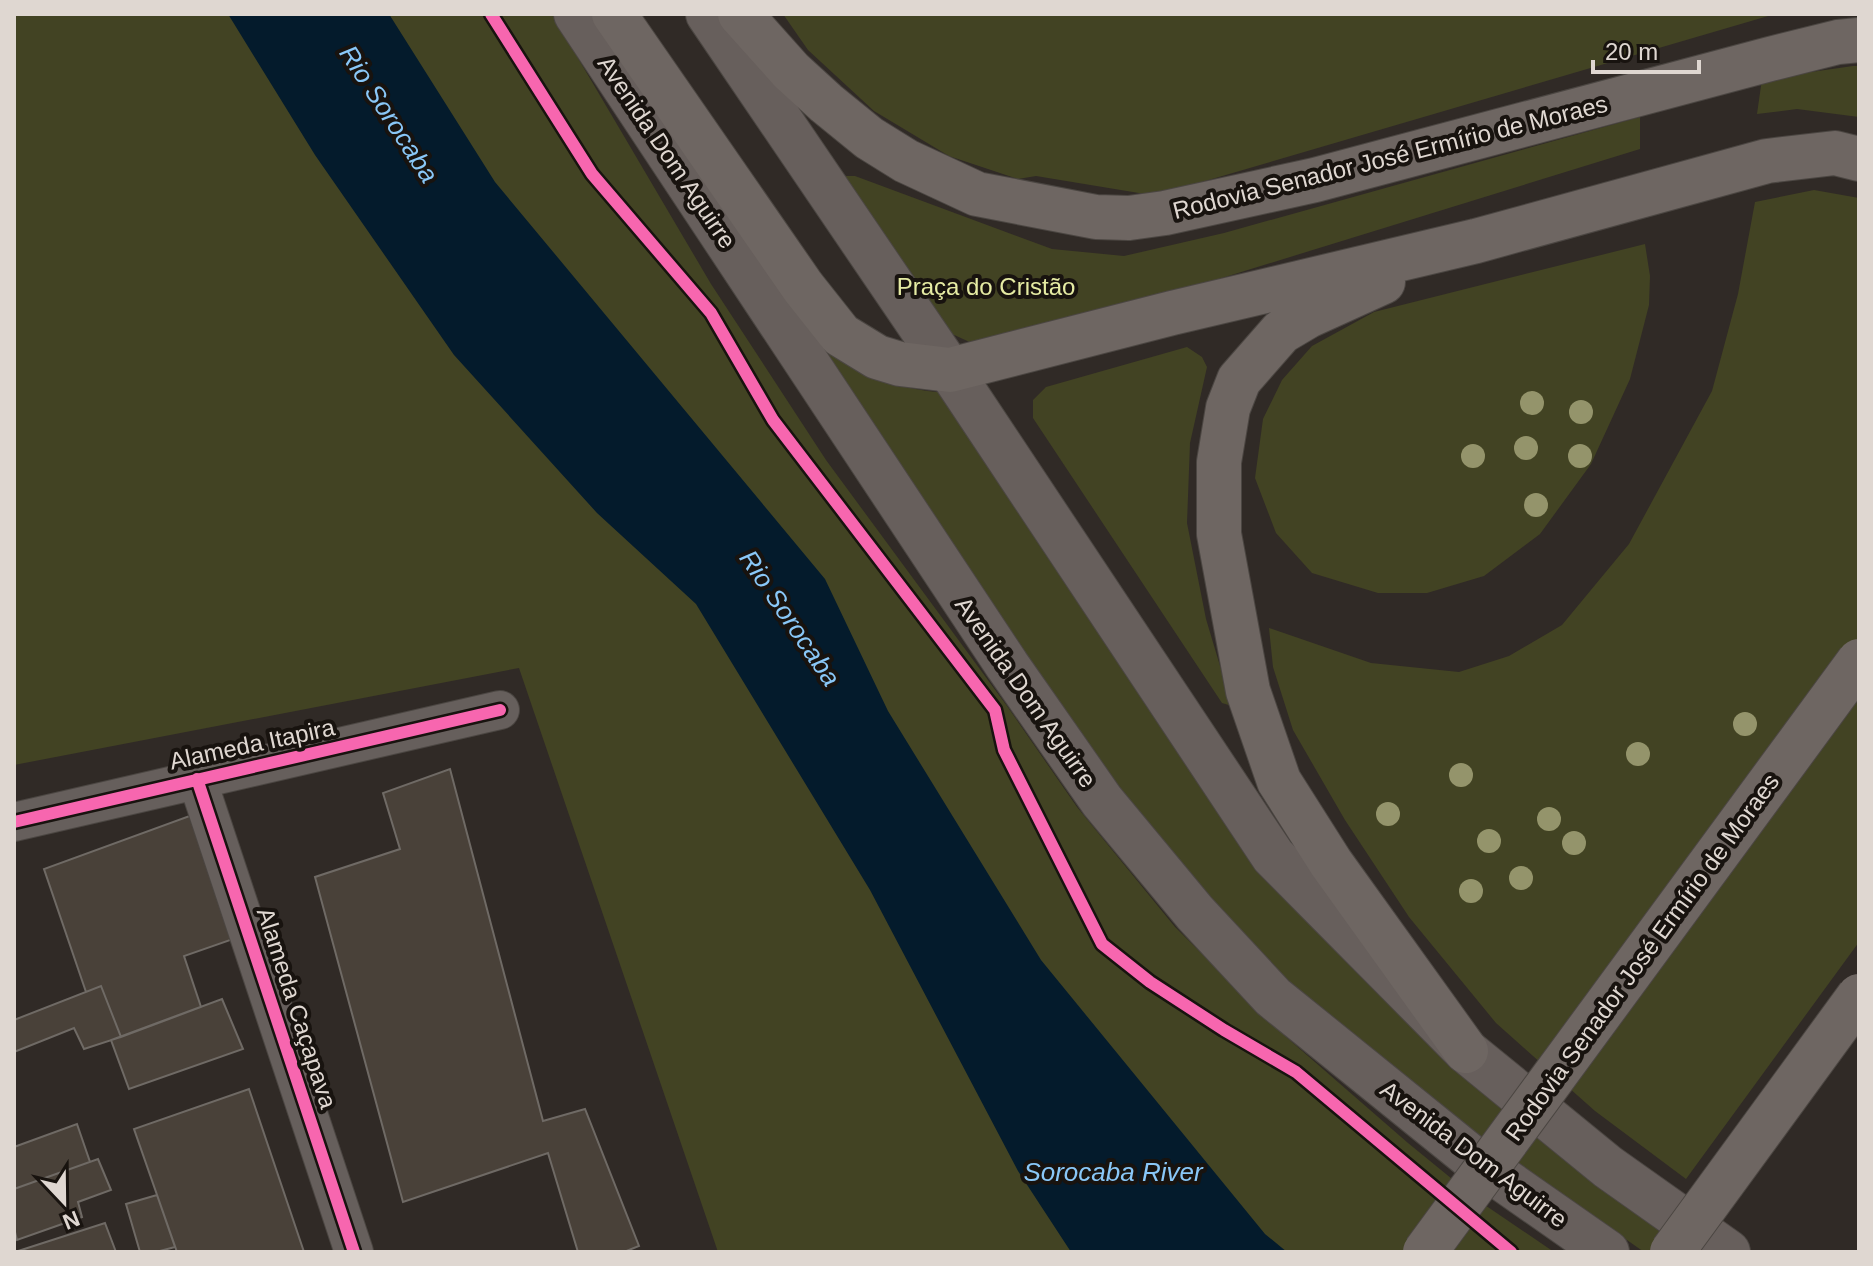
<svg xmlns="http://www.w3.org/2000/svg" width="1873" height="1266" viewBox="0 0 1873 1266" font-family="Helvetica,sans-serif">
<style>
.green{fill:#424323}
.water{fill:#041b2c}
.building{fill:#494139;stroke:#6f6a65;stroke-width:2}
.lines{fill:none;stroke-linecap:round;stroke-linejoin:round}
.minor-casing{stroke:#4b4642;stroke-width:40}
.major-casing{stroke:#4b4642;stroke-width:46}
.highway-casing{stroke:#4b4642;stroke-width:46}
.minor{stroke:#665f5c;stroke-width:38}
.major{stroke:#675f5c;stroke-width:44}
.highway{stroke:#6e6662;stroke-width:44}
.highway-bridge-casing{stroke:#4b4642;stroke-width:46;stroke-linecap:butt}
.highway-bridge{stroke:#6e6662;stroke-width:44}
.cycleway-casing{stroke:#18130f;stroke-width:17}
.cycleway{stroke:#f766af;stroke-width:12}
.tree{fill:#94946b}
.labels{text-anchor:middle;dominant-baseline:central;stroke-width:8;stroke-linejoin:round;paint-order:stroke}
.street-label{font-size:24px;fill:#dfd7d1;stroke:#18130f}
.park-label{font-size:24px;fill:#e5eba3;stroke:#18130f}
.water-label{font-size:26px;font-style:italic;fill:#89c7f7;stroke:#18130f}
</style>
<rect width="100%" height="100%" fill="#302a26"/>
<path class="green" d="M14 14H552L711 284 826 460 1007 706 1077 807 1175 927 1285 1036 1408 1143 1479 1201 1554 1252H718L519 668 14 765Z
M783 14H1775L1188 186 1145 194 1036 176 1018 179 949 156 874 111 808 50Z
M1853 66H1859V117L1797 109 1757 114 1762 79Z
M1640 117V149L1141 303 976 345 950 333 844 176H855L1052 249 1124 256 1224 233Z
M1814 190 1859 198V942L1686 1179 1595 1111 1496 1023 1409 917 1345 820 1293 730 1273 667 1269 628 1371 663 1459 672 1509 656 1562 625 1629 544 1712 391 1738 294 1755 202Z
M1645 244 1650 276 1649 305 1630 379 1591 464 1540 534 1484 576 1427 593H1378L1312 573 1276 533 1255 478 1263 419 1282 380 1312 346 1374 312Z
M815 342C858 373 893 389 947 393L1257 861 1713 1252H1644L1475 1133 1283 981 1225 917 1133 805 1015 643Z
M1187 347 1202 357 1207 367 1190 443 1187 523 1206 619 1232 706 1222 703 1033 418V400L1046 387Z"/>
<path class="water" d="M228 14H389L495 182 825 579 888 711 1041 960 1265 1234 1287 1252H1071L1018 1171 870 890 696 604 597 513 454 355 315 155Z"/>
<path class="building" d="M450 769 543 1121 585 1109 639 1246 624 1252H578L548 1153 403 1202 315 877 400 849 383 793Z
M195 814 239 937 184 956 201 1007 121 1037 101 986 86 992 44 869Z
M101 986 121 1037 84 1049 74 1028 14 1052V1020Z
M222 999 243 1049 129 1089 111 1040Z
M249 1089 304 1252H177L134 1129Z
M77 1124 90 1162 14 1189V1147Z
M98 1159 111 1190 78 1202 82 1217 17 1240 14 1228V1189Z
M157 1195 175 1247 156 1252H140L126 1204Z
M105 1223 116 1252H15Z"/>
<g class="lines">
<defs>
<path id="minor" d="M197 779 354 1252
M14 822 500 710"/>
<path id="major" d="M576 14 1007 665 1102 801 1195 913 1273 997 1471 1157 1607 1252
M708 14 950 370 1273 856 1466 1051 1608 1167 1728 1252"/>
<path id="highway" d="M614 14 803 287 841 335 877 357 900 364 950 370 1172 313 1476 241 1767 161 1835 153 1859 159
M740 14 791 71 826 103 869 138 906 161 977 194 1096 217 1129 218 1165 213 1315 180 1770 59 1838 42 1859 40
M1383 282 1308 316 1281 332 1239 380 1228 408 1219 462V534L1248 691 1279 781 1331 863 1466 1051"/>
</defs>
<use href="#minor" class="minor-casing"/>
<use href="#major" class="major-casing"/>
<use href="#highway" class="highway-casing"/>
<use href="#minor" class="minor"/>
<use href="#major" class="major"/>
<use href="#highway" class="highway"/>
<defs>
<path id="highway-bridge" d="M1425 1252 1859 661
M1672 1252 1859 996"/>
</defs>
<use href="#highway-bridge" class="highway-bridge-casing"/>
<use href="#highway-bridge" class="highway-bridge"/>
<defs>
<path id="cycleway" d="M491 14 592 174 711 313 773 420 995 710 1004 750 1102 944 1150 982 1224 1030 1296 1072 1511 1252
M197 779 354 1252
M14 822 500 710"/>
</defs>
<use href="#cycleway" class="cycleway-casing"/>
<use href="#cycleway" class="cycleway"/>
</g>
<g class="tree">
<circle cx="1532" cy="403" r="12"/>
<circle cx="1581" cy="412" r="12"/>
<circle cx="1526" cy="448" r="12"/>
<circle cx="1473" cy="456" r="12"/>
<circle cx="1580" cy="456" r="12"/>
<circle cx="1536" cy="505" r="12"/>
<circle cx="1745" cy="724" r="12"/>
<circle cx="1638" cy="754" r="12"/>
<circle cx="1461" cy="775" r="12"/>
<circle cx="1388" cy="814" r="12"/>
<circle cx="1549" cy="819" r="12"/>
<circle cx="1489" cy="841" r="12"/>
<circle cx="1574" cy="843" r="12"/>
<circle cx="1521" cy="878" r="12"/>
<circle cx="1471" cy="891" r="12"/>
</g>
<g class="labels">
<g class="street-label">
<text transform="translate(667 152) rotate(56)">Avenida Dom Aguirre</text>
<text transform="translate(1390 157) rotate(-14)">Rodovia Senador José Ermírio de Moraes</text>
<text transform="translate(1026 692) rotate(55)">Avenida Dom Aguirre</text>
<text transform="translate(252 744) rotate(-12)">Alameda Itapira</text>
<text transform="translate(1642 957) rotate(-54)">Rodovia Senador José Ermírio de Moraes</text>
<text transform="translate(297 1008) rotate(72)">Alameda Caçapava</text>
<text transform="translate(1474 1154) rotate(37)">Avenida Dom Aguirre</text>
</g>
<g class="park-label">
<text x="986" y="286">Praça do Cristão</text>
</g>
<g class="water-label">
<text transform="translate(389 114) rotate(57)">Rio Sorocaba</text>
<text transform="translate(790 618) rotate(56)">Rio Sorocaba</text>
<text x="1113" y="1172">Sorocaba River</text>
</g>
</g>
<rect width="1873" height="1266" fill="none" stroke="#dfd7d1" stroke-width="32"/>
<g transform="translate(64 1202) rotate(158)" stroke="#18130f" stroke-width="6" paint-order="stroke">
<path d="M0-6L14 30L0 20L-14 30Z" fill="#dfd7d1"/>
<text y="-12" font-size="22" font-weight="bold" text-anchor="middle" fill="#dfd7d1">N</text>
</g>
<path d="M1593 60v12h106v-12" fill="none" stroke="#dfd7d1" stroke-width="4"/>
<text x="1605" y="60" font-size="24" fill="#dfd7d1" stroke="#18130f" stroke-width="6" paint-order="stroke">20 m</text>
</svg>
